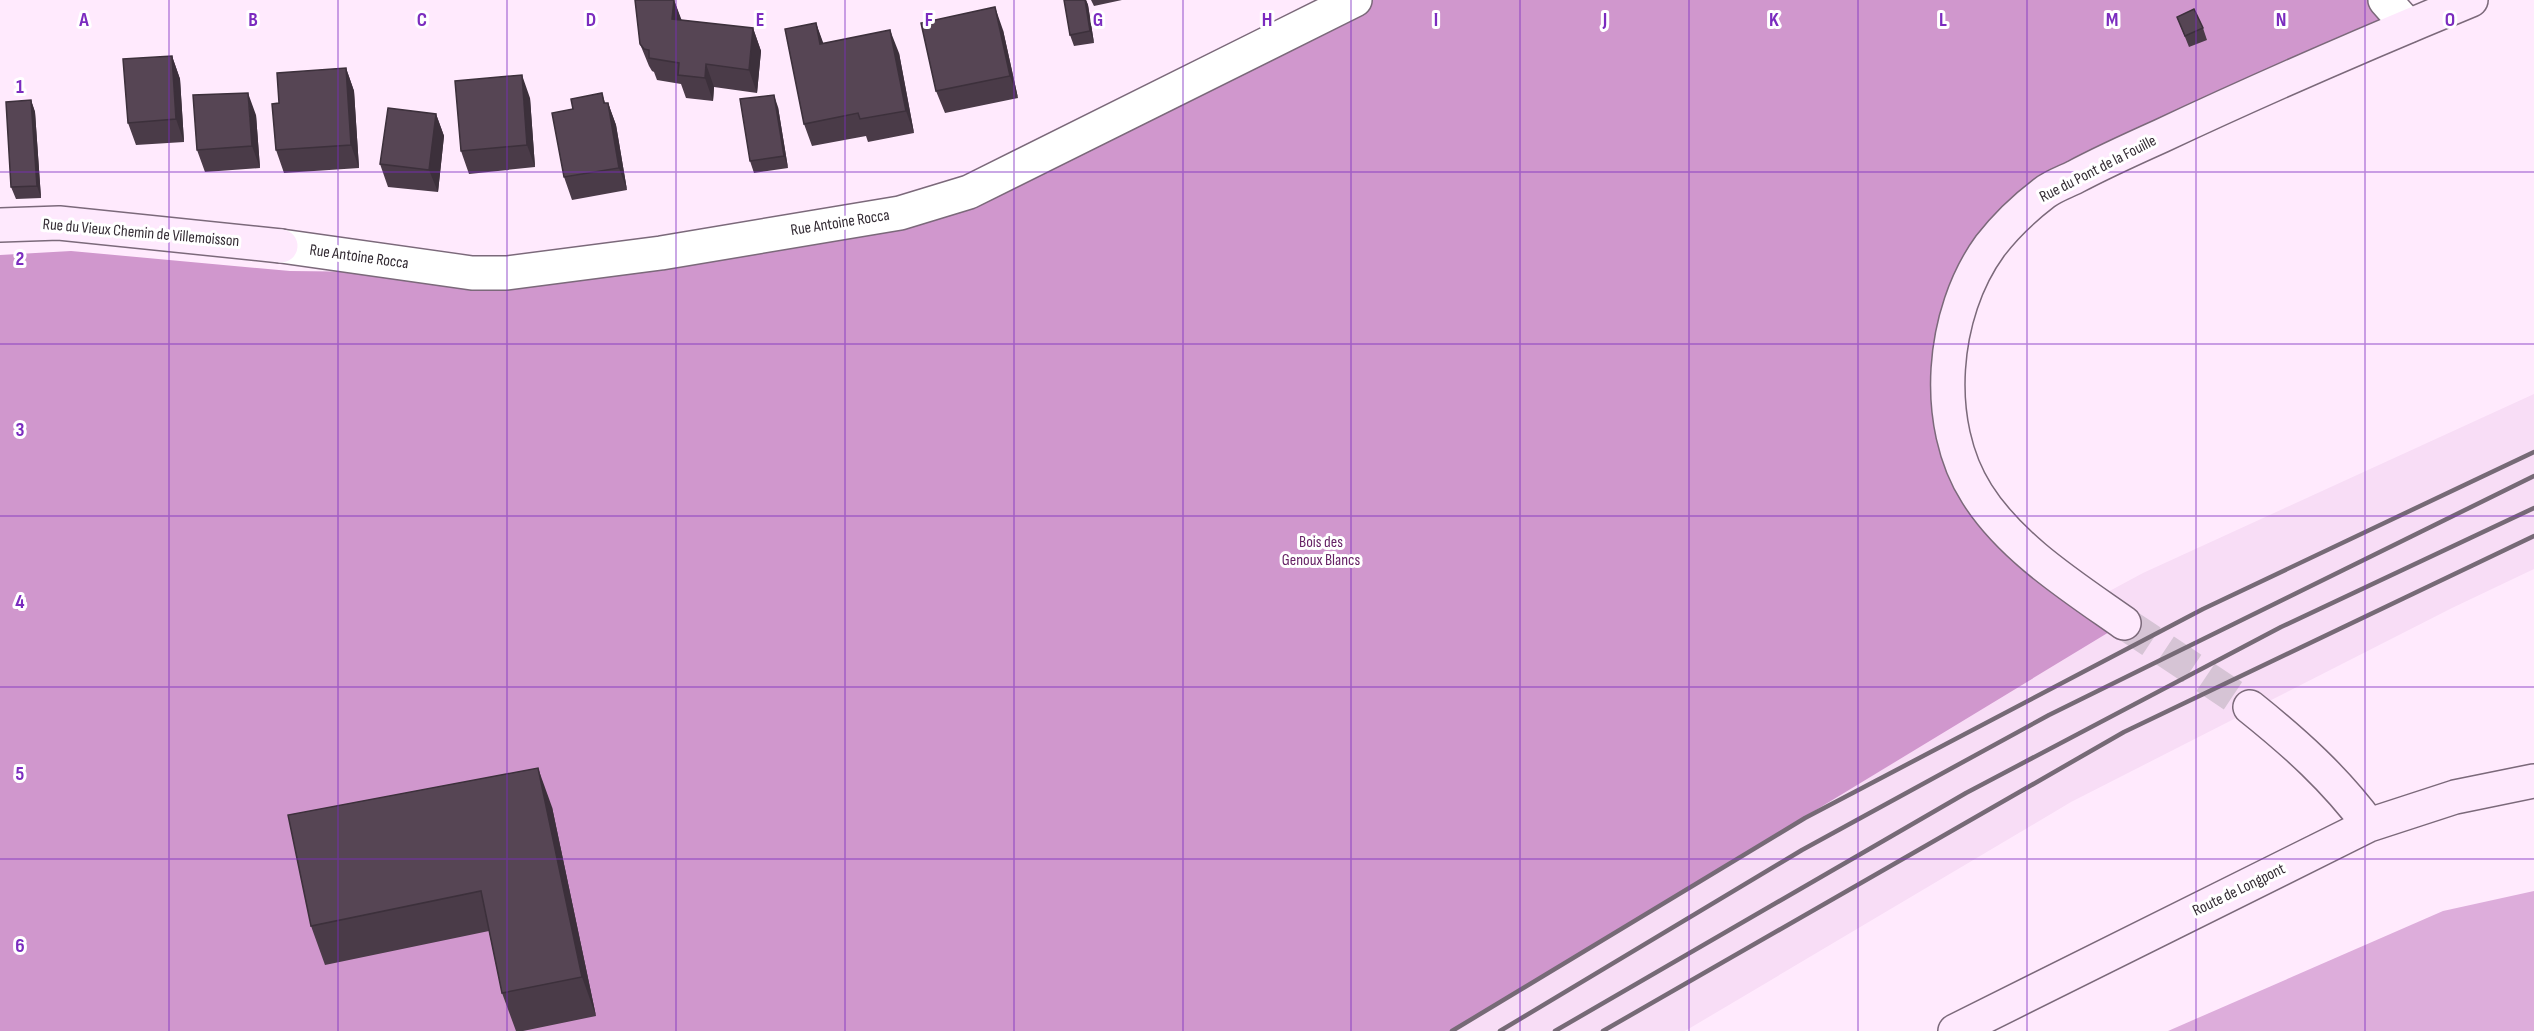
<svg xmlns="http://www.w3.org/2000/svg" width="2534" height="1031" viewBox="0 0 2534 1031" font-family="'Sofia Sans Condensed',sans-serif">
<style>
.built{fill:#f8ddf6}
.green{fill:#ddaddb}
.forest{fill:#d097cd}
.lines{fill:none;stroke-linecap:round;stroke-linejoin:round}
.secondary-tunnel{stroke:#d6c4d5;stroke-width:33;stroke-dasharray:33 16;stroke-linecap:butt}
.street-casing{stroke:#7b697a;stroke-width:36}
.secondary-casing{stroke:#7b697a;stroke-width:36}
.street{stroke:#fff;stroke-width:33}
.secondary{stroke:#fee9fd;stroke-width:33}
.rail{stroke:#766a76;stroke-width:4.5}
.wall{fill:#4a3b48}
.shaded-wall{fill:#3c303b}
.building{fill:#564554;stroke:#3c303b;stroke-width:1.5}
.grid{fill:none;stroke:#7b2cbf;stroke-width:1.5;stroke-opacity:0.55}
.labels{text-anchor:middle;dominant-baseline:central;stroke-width:6;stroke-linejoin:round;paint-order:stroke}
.street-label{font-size:16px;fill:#332b33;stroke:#fff}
.park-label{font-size:16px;fill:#662265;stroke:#fff}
.grid-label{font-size:20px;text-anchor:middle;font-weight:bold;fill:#7b2cbf;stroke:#fff;stroke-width:6;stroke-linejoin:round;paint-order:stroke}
</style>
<rect width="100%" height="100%" fill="#ffeafd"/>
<path class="built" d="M2534 394V569L2452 608 2071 802 1685 1031H1291L2143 573Z"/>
<path class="green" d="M2534 891V1031H2168L2443 911Z"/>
<path class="forest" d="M1355 0H2385L2408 26 2015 217 1950 355 1977 494 2124 623 1452 1031H0V255L71 251 290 271 472 273 900 213Z"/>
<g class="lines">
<path class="secondary-tunnel" d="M2124 623 2250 707"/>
<defs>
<path id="street" d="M2385 0 2408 26
M281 246 472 273H507L661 253 900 213 969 192 1355 0"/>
<path id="secondary" d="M0 225 59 223 281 246
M2124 623C2073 587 2011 548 1977 494 1932 424 1941 313 1990 246 2006 225 2023 209 2044 193 2053 186 2065 182 2075 177 2103 162 2132 149 2161 136 2263 88 2367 43 2471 0
M2250 707C2295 743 2335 779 2369 825
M1955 1031 2369 825 2455 797 2534 781"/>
</defs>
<use href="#street" class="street-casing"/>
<use href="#secondary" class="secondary-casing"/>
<use href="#street" class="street"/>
<use href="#secondary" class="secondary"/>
<path class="rail" d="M1452 1031 1805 818 2203 609 2534 452
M1500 1031 1802 850 2049 715 2534 476
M1555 1031 1966 793 2281 627 2534 508
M1603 1031 2124 732 2534 536"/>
</g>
<path class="wall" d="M635 0H674L681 20 753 28 761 51 757 93 714 87 713 101 686 98 681 84 657 80 654 72 652 71 649 66 640 44Z
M1064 0H1086L1088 5 1094 43 1074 46 1070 35Z
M1091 0H1122L1094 6Z
M2177 17 2203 28 2207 40 2189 47Z
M816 23 823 44 899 53 914 133 868 142 866 136 812 146 804 124Z
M1003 30 1018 98 945 113 936 91Z
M172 56 180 79 184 142 136 145 128 123Z
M346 68 354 91 359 168 284 173 276 150 279 103Z
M602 93 605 103H608L616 125 627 190 572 200 564 177 573 109Z
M530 98 535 167 469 174 461 151Z
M31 100 35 112 41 198 16 199 11 187Z
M778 107 788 168 754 173 750 161Z
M436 114 444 136 438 192 388 187 380 164Z
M256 115 260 168 205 172 197 150Z
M552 807 596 1016 523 1031H516L502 993 489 931 325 965 311 926Z"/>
<path class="shaded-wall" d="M674 0 682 21 672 19Z
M1085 0H1086L1088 5 1094 43 1090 31Z
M995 7 1003 30 1018 98 1010 76Z
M816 23 824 45 820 44Z
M753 28 761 51 757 93 749 70Z
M890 30 899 53 914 133 906 111Z
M172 56 180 79 184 142 176 119Z
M706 64 714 87 713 101 705 78Z
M346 68 354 91 359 168 351 145Z
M522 75 530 98 535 167 527 145Z
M248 93 256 115 260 168 252 146Z
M774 95 778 107 788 168 784 156Z
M31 100 35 112 41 198 37 186Z
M608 103 616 125 627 190 619 168Z
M436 114 444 136 438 192 429 170Z
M538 768 552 807 596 1016 582 977Z"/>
<path class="building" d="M635 0H674L672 19 753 28 749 70 706 64 705 78 678 75 679 63 649 58V50L644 49 640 44Z
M1064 0H1085L1090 31 1070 35Z
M995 7 1010 76 936 91 921 23Z
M2194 9 2203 28 2185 36 2177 17Z
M816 23 820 44 890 30 906 111 860 119 858 113 804 124 785 29Z
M172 56 176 119 128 123 123 59Z
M346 68 351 145 276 150 272 104 279 103 277 73Z
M522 75 527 145 461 151 455 81Z
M248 93 252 146 197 150 193 95Z
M602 93 604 103H608L619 168 564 177 552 113 573 109 571 99Z
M774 95 784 156 750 161 740 99Z
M31 100 37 186 11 187 6 102Z
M388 108 436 114 429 170 380 164Z
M538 768 582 977 502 993 481 891 311 926 288 815Z"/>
<path class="grid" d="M169 0V1031M338 0V1031M507 0V1031M676 0V1031M845 0V1031M1014 0V1031M1183 0V1031M1351 0V1031M1520 0V1031M1689 0V1031M1858 0V1031M2027 0V1031M2196 0V1031M2365 0V1031M0 172H2534M0 344H2534M0 516H2534M0 687H2534M0 859H2534"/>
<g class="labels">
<g class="street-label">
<text transform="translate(2098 169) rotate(-27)">Rue du Pont de la Fouille</text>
<text transform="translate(840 223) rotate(-9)">Rue Antoine Rocca</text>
<text transform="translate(141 233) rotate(5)">Rue du Vieux Chemin de Villemoisson</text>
<text transform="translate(359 257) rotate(8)">Rue Antoine Rocca</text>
<text transform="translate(2239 890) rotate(-26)">Route de Longpont</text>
</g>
<g class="park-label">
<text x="1321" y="542">Bois des<tspan x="1321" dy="18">Genoux Blancs</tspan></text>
</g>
</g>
<g class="grid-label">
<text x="84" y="26">A</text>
<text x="253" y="26">B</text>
<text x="422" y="26">C</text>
<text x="591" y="26">D</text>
<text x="760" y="26">E</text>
<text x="929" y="26">F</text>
<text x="1098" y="26">G</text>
<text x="1267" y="26">H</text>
<text x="1436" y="26">I</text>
<text x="1605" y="26">J</text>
<text x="1774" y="26">K</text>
<text x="1943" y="26">L</text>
<text x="2112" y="26">M</text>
<text x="2281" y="26">N</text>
<text x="2450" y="26">O</text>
<text x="20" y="93">1</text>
<text x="20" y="265">2</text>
<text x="20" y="436">3</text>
<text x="20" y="608">4</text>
<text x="20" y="780">5</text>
<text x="20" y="952">6</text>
</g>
</svg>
